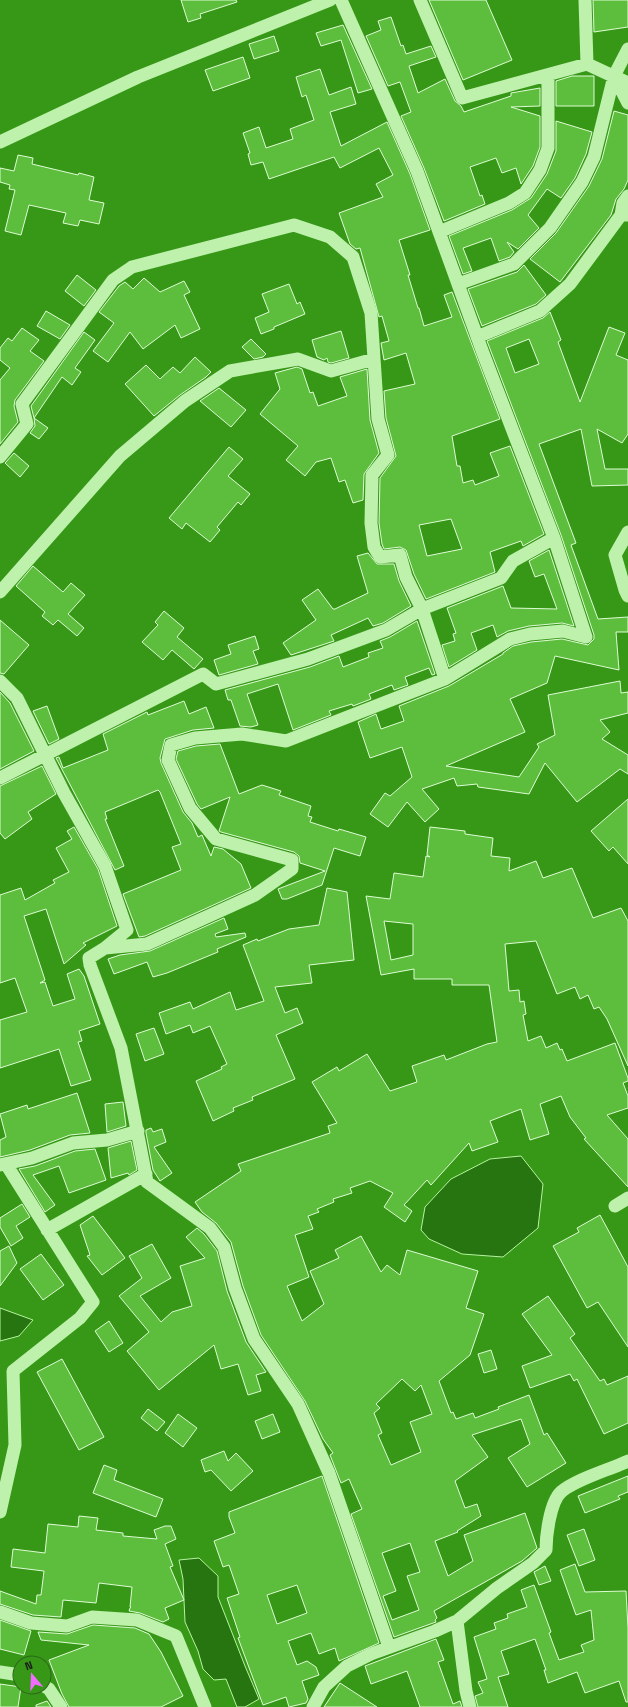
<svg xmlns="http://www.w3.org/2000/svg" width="628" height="1707" viewBox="0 0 628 1707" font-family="'Space Grotesk',sans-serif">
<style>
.water{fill:#277510;stroke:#b6f39f}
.building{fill:#5dbd3d;stroke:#defcd4;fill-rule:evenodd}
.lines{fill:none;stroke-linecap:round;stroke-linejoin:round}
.minor{stroke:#bef1ac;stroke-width:13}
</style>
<rect width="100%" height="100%" fill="#379818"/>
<path class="water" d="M521 1156 543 1184 538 1228 503 1257 462 1254 429 1239 421 1230 425 1207 451 1179 490 1159Z
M0 1308 33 1320 19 1336 0 1341Z
M199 1558 218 1576V1597L245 1666 259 1699 245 1707H237L226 1679 214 1680 203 1669 198 1651 185 1622 183 1579 179 1560Z"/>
<path class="building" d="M181 0H236L237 2 200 14 201 18 188 22Z
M429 0H486L512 60 463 80Z
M593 0H628V27L594 32Z
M391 17 401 46 403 45 406 54 431 46 436 57 409 66 418 93 445 79 455 101 461 106 464 112 511 96V93L540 88V106L511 107 540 116V147L533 166 521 184 516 168 502 173 496 158 470 167 480 196 482 195 485 204 444 221 424 168 401 116 411 112 400 82 388 86 366 36 381 30 378 21Z
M343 25 372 89 358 93 341 40 321 46 316 33Z
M274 36 279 51 254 59 249 44Z
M243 57 250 78 213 91 205 70Z
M320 69 329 95 351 87 356 104 330 112 341 146 387 122 410 174 430 230 399 240 410 275H408L418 308H419L424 326 452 317 444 295 452 292 500 419 452 436 457 466H460L463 483 473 480 475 485 499 476 490 453 510 446 544 534 523 546 521 541 490 552 495 572 426 599 414 574 406 550 400 547 384 549 382 544 379 523 380 478 396 456 386 418 384 391 415 384 406 353 384 360 381 343 389 341 382 316 379 317 360 248 356 249 350 244 339 213 383 197 376 184 393 175 379 148 340 168 334 157 269 179 263 162 251 165 248 154 250 153 243 133 259 127 266 148 293 139 290 129 314 120 306 95 302 97 296 77ZM451 519 462 549 427 556 419 525Z
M572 76H594V106H556V81Z
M614 111 628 115V180L624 189 616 199 611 215 560 282 530 259 556 233 589 186 602 159Z
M556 121 592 132 586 154 575 178 561 198 547 189 528 215 539 228 518 249 507 242 514 252 510 257 499 261 491 238 463 248 472 271 463 274 449 236 512 210 531 198 547 174 556 151Z
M18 155 33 158 32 164 78 175 79 173 94 177 89 200 104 203 99 224 80 220 78 226 63 223 66 213 29 205 21 235 5 231 15 190 9 189 10 185 0 182V168L14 171Z
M524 265 546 295 536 304 482 326 468 289 517 272Z
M77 275 96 290 84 306 65 291Z
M144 278 160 292 184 281 190 292 184 295 200 329 181 338 175 325 143 349 130 332 108 362 93 351 114 323 99 312 119 286 125 282 133 289Z
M289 284 297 304 300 302 305 314 274 327V329L261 334 255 318 269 312 262 294Z
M46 311 70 325 60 339 37 326Z
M550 312 561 340 558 342 580 402 609 327 625 333 616 355 628 360V434L622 443 597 429 605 469H628V485L592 486 581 429 539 444 576 543 571 545 598 619 628 617V632H616L619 670 555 656 547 683 510 699 525 732 446 766 519 777 539 747 537 744 555 735 548 695 620 681 621 693 628 692V713L600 720 610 732 602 739 628 755V774L620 769 577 802 545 763 529 794 478 787 477 784 457 786 454 778 422 789 439 809 425 822 407 802 388 827 370 814 385 793 390 796 412 777 402 747 370 758 358 722 376 714 381 729 404 721 399 706 449 686 503 654V653L513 646 531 642 562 639 588 645 594 639V635L561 535 487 341 543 318ZM529 339 539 364 515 373 506 348Z
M22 328 39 340 30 351 44 361 15 400 14 406 18 422 0 444V380L10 368 0 360V348L8 338 12 341Z
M341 331 349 358 331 363 328 362 327 358 324 360 317 357 312 340Z
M84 332 95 340 75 368 81 372 72 385 62 377 34 418 31 406Z
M251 339 266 354 263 357 254 359 242 347Z
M195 357 211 372 206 377 180 395 154 416 125 384 146 365 160 379 173 367 180 373Z
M297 367 302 369 310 393 313 392 318 406 347 396 340 377 367 369 370 420 379 453 364 474 363 500 353 503 345 480 339 482 331 458 316 462 305 476 286 460 298 446 260 414 280 389 275 373Z
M219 388 246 410 231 427 200 401Z
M34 418 48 428 39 439 30 433 35 426Z
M229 447 243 459 228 476 250 494 241 505 238 502 217 527 220 530 210 542 186 523 182 529 169 518Z
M14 453 29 466 20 477 5 463Z
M549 550 574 626 562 623 529 626 508 631 497 637 493 625 471 633 477 650 449 667 442 645 455 641 453 634 456 633 447 608 503 586 511 608 557 609 544 574 535 577 529 561Z
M368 553 377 564H394L399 581 411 606 383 623 373 626 368 618 331 635 334 641 291 655 283 643 316 620 302 600 318 589 333 609H335L368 593 357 556Z
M33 566 63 592 71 583 85 595 68 614 84 628 77 636 58 620 53 625 42 616 45 612 16 586Z
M164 611 184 628 177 637 203 659 194 669 172 650 163 660 142 642 158 625 155 622Z
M0 620 29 645 4 674 0 673Z
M417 621 435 674 432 675 429 668 405 677 408 685 394 690 392 685 369 694 371 699 353 706 352 704 329 711 331 715 293 730 278 684 247 694 258 725 251 727 240 726 231 700H228L225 690 310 667 339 656 343 667 369 657 368 653 383 648 380 641 390 637Z
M255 636 259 649 253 651 258 664 219 675 214 660 231 654 228 645Z
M0 692 10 703 34 751 0 769Z
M184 701 189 714 206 707 214 728 193 730 165 739 160 758 161 763 183 812 192 823 198 837 202 835 211 856 214 847 223 849 241 864 251 888 145 936 139 937 123 894 181 870 172 847 181 844 160 792 158 790 105 812 107 819H105L124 866 115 870 56 758 59 757 63 768 108 750 103 734 147 712 148 715Z
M47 706 59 739 49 744 33 711Z
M220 744 239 794 262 785 281 791 279 795 311 806 308 816 312 817 310 822 338 831 339 829 366 837 360 856 334 848 322 885 287 899H282L278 889 325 871 300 863 299 856 294 852 221 832 219 831 230 797 201 809 197 804 176 759 178 751 196 746Z
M42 766 56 794 28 812 32 819 5 839 0 833V786Z
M628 799V864L613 847 609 851 591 831Z
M74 827 98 869 117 926 83 943 86 945 64 964 46 909 24 916 45 980 40 983 45 982 53 1006 75 999 67 974 79 969 84 976 100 1024 79 1031 82 1041 78 1042 91 1080 71 1086 59 1049 0 1068V1020L27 1012 15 978 0 983V895L21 888 25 900 55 883 53 880 69 872 56 848 72 839 67 831Z
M430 827 465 831V834L493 838 491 856 510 858 509 871 536 861 543 878 572 868 593 918 621 908 628 921V1066L607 1019 599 1007 594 1009 588 995 580 999 575 987 557 994 536 941 505 944 509 991 519 990 520 1002 524 1001 526 1014 523 1015 528 1041 541 1036 546 1048 557 1043 560 1050 562 1049 567 1061 615 1043 628 1078V1081L623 1083 628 1096V1108L607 1115 628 1139V1187L584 1139 586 1138 570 1117 561 1096 540 1104 549 1134 530 1140 521 1109 490 1121 498 1142 472 1151 469 1143 431 1185 427 1180 404 1205 412 1211 405 1222 384 1207 393 1193 370 1181 350 1188 352 1193 333 1199 334 1202 317 1209 319 1212 308 1216 313 1229 295 1235 309 1277 287 1286 302 1321 324 1304 310 1271 339 1258 335 1250 361 1236 381 1272 387 1265 400 1275 407 1250 478 1271 466 1308 484 1314 470 1355 439 1381 451 1413 453 1412 456 1419 473 1413 475 1418 499 1409 498 1407 529 1395 544 1435 547 1433 566 1463 527 1487 508 1458 530 1444 521 1419 472 1435 488 1457 455 1481 465 1508 477 1504 481 1516 457 1531 458 1532 435 1541 448 1576 473 1561 464 1535 525 1513 537 1548 522 1561 434 1611 437 1618 435 1620 436 1622 394 1637 351 1514 362 1509 349 1479 341 1483 330 1455 333 1453 323 1439 305 1401 261 1335 243 1286 231 1242 216 1223 202 1212 195 1202 241 1171 238 1164 330 1133 328 1126 337 1123 312 1082 337 1067 339 1071 367 1054 390 1091 417 1082 412 1066 444 1055 446 1060 487 1044 497 1042 489 985H452V979H414V969L381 975 366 896 390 899 394 873 423 877 426 856 430 857 427 855ZM384 921 413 924V955L391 960ZM402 1379 415 1391 421 1385 432 1414 410 1422 421 1452 391 1465 378 1435 382 1433 374 1413 380 1408 376 1404ZM410 1543 420 1572 407 1576 419 1610 392 1620 383 1596 396 1591 382 1553Z
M327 888 347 892 354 960 309 965 312 983 275 987 285 1013 297 1008 303 1023 276 1035 295 1079 252 1097 253 1100 233 1108 234 1111 213 1121 196 1081 222 1069 221 1067 227 1064 210 1026 193 1033 190 1025 166 1034 159 1013 190 1002 193 1009 230 992 236 1010 264 1001 243 945 257 939 258 941 289 929 319 925Z
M224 918 228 929 215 934 216 937 245 933 246 937 217 949 218 952 167 973 153 977 147 962 114 974 108 959 120 955 150 951Z
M154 1028 164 1054 145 1061 136 1034Z
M77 1093 90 1133 70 1135 30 1150 0 1157V1140L6 1137 0 1114 27 1105 28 1109Z
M123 1102 126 1126 107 1132 105 1104Z
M151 1128 153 1132 162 1129 166 1142 154 1147 172 1173 160 1181 153 1170 146 1133V1130Z
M131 1141 137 1170 129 1175 128 1173 111 1178 108 1148Z
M95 1149 106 1180 69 1193 59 1166 33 1175 55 1205 45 1212 19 1169 35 1166 75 1151Z
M22 1204 30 1217 16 1226 23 1238 11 1246 0 1227V1218Z
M600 1215 628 1267V1347L598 1302 587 1308 553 1246 579 1232 577 1228Z
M93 1216 125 1258 102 1275 87 1256 90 1255 80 1225Z
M197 1228 204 1234 217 1251 227 1291 246 1342 266 1372 256 1375 261 1391 248 1395 238 1364 221 1369 214 1345 159 1390 127 1351 149 1332 119 1296 142 1278 129 1256 152 1244 171 1278 140 1296 161 1322 172 1312 192 1306 180 1266 205 1258 186 1237Z
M9 1246 17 1263 0 1286V1251Z
M41 1254 64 1285 43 1300 20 1269Z
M548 1296 575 1334 570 1338 600 1381 604 1379 607 1385 628 1376V1423L604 1434 577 1379 574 1381 570 1374 530 1388 522 1366 552 1355 522 1314Z
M109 1321 123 1343 109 1352 95 1331Z
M491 1350 497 1369 484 1373 478 1354Z
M62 1359 104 1437 79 1450 37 1372Z
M148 1409 165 1422 157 1431 141 1418Z
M178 1414 197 1428 183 1447 165 1433Z
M273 1414 280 1432 262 1439 255 1421Z
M224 1451 228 1461 236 1453 253 1471 231 1491 211 1470 205 1472 201 1460Z
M104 1465 117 1470 114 1480 163 1499 156 1517 93 1493Z
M322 1476 379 1643 339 1661 335 1648 319 1654 311 1633 288 1641 297 1665 307 1661 316 1667 319 1675 302 1681 308 1699 306 1703 289 1707 286 1697 263 1705 238 1638 240 1637 227 1598 239 1594 229 1565 223 1567 214 1541 235 1533 229 1517V1512ZM297 1585 307 1613 277 1624 267 1595Z
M628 1476V1492L618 1496 620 1499 585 1513 578 1496Z
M79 1516 98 1518 96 1530 123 1533V1536L157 1539 154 1530 165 1526H171L176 1539 165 1544 173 1566 170 1567 184 1600 165 1608 169 1619 163 1622 140 1613 129 1611 130 1608 131 1607H130L132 1587 99 1583 96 1603 63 1600 61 1617 33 1615 0 1604V1591L36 1604 37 1595H41L44 1571 11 1567 13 1549 45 1553 48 1524 78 1527Z
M584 1529 595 1560 579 1566 567 1535Z
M575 1564 585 1592 626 1591 628 1628V1702H626L619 1681 585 1693 577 1672 548 1683 544 1670H546L535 1639 501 1651 509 1674 498 1677 508 1707H478L475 1696 483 1693 478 1682 487 1679 474 1637 496 1629 494 1623 508 1618 507 1614 527 1607 521 1590 534 1585 551 1632 549 1633 559 1660 584 1652 581 1645 594 1640 591 1610 576 1615 560 1570Z
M545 1566 551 1581 539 1585 534 1572Z
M0 1620 31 1631 24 1655 0 1649Z
M93 1625 135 1628 149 1634 161 1652 183 1696 161 1707H69L62 1694 49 1660 89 1645 41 1640 38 1632 67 1634Z
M436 1639 444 1660 438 1662 453 1704 460 1701 462 1707H420L407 1671 371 1684 365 1666Z
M340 1683 377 1707H324Z
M0 1684 21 1687 18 1707H0Z
M47 1701 51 1707H36V1705Z"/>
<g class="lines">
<path class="minor" d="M420 0 462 98 587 64
M585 0 587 64 628 83
M628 49 614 76 628 103
M0 142 138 77 330 0
M628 196 623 203 621 215H628
M439 232 509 203 525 193 540 170 548 148V75
M458 284 514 264 550 228 582 182 594 157 614 76
M477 337 540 311 570 284 621 215
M0 457 27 424 22 404 113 280 132 267 294 225 330 237 353 257 371 313 378 419 388 455 372 475 371 523 374 547 380 557 400 555 406 577 422 609 445 679
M628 532 615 555 625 590 628 596
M0 592 120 456 185 401 230 371 298 359 331 371 374 359
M0 681 17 698 64 793 105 866 127 930 105 948 89 958 90 965 121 1048 147 1182 210 1228 224 1247 235 1288 254 1339 298 1404 329 1473 389 1647
M0 778 203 674 216 684 308 659 386 630 422 609 501 578 513 561 554 538
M105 948 147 944 255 895 292 869V860L216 839 190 808 168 760 171 745 195 738 242 734 286 741 445 679 510 639 530 634 563 631 586 637 554 538 483 353 417 171 341 0
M0 1165 32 1158 73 1143 107 1140 138 1131
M615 1206 628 1198
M47 1230 146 1174
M0 1512 15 1445 13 1371 80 1318 93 1302 6 1164
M0 1612 31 1623 67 1626 92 1617 137 1620 176 1636 205 1707
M457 1621 466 1691 470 1707
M0 1672 20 1675
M44 1686 49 1689 61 1707
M313 1707 324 1687 347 1666 371 1654 435 1631 457 1621 497 1588 533 1563 546 1550C546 1536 550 1502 561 1492 576 1479 609 1470 628 1461"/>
</g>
<g transform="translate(32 1675) rotate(341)"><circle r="19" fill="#379818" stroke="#2d671a"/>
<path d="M0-3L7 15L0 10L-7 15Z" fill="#f16cff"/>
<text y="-6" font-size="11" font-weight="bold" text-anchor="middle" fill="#1d1d1d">N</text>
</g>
</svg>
